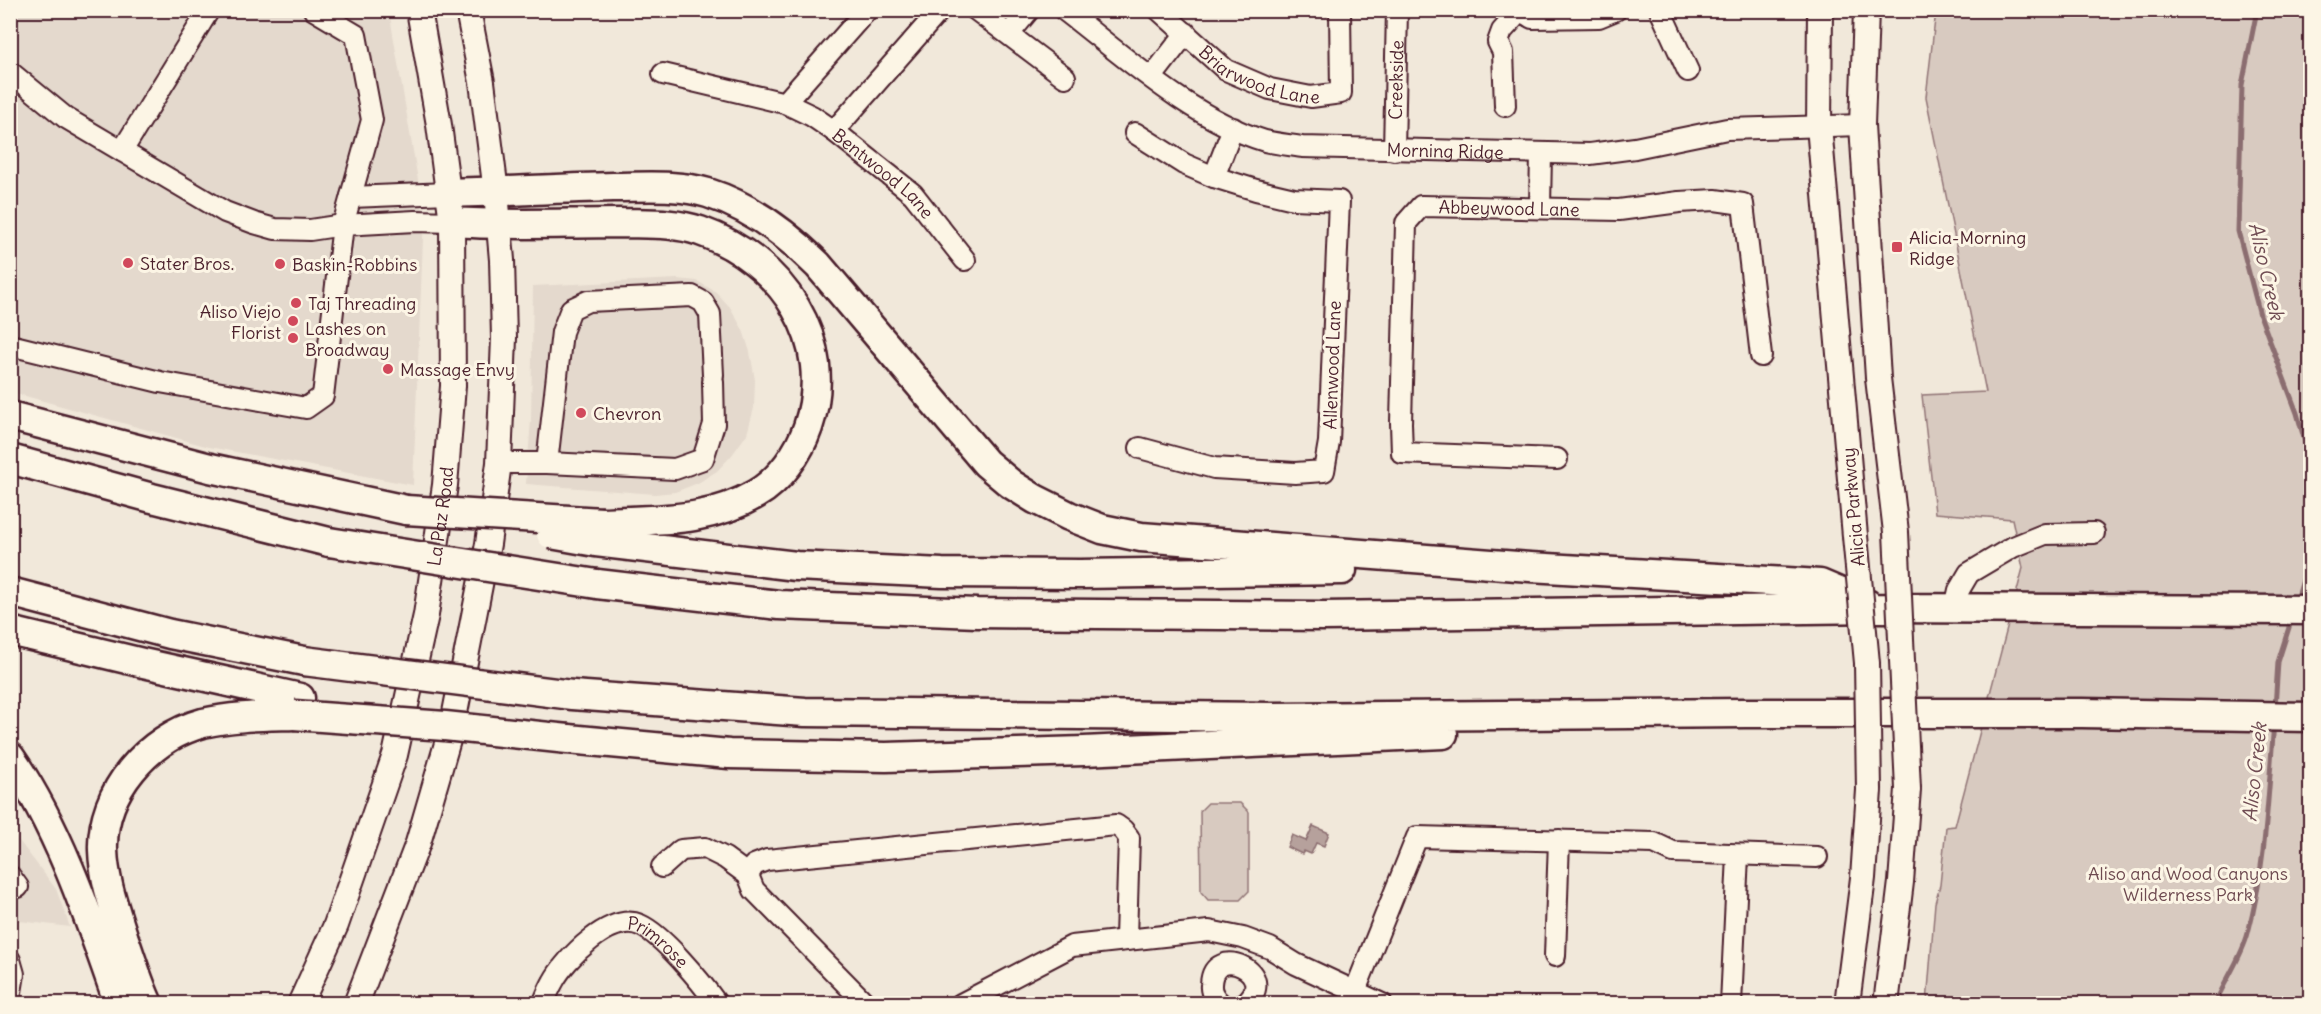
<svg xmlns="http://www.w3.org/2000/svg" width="2321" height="1014" viewBox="0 0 2321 1014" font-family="Delius,sans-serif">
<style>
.built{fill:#e4d9cd}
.green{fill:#d8cac0;stroke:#917476;stroke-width:1.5}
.water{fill:#b6a19c;stroke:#8b6d6f;stroke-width:1.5}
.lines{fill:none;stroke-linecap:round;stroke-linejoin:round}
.stream{stroke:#8b6d6f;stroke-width:5}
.minor-casing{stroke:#4a1f2b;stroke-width:24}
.major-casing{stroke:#4a1f2b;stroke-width:28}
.highway-casing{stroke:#4a1f2b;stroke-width:33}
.minor{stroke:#fcf5e5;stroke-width:20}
.major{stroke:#fcf5e5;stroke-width:24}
.highway{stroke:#fcf5e5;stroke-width:28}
.major-bridge-casing{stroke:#4a1f2b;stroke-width:28;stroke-linecap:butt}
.highway-bridge-casing{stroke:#4a1f2b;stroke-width:33;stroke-linecap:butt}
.major-bridge{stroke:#fcf5e5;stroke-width:24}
.highway-bridge{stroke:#fcf5e5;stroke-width:28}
.poi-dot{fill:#d1495b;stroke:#fcf5e5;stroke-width:2}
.labels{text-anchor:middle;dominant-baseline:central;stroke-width:6;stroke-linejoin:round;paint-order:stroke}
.street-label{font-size:18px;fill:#4a1f2b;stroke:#fcf5e5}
.poi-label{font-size:18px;fill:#4a1f2b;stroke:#fcf5e5;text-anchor:start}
.park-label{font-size:18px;fill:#6e4a50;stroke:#fcf5e5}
.water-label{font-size:20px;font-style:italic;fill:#704c53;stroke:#fcf5e5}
</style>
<rect width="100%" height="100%" fill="#f1e8da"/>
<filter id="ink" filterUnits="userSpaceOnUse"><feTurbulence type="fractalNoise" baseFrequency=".0167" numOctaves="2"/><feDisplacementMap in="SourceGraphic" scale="12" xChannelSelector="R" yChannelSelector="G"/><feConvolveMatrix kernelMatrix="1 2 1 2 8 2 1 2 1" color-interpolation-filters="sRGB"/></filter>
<g filter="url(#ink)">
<path class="built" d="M10 11H389L424 215 413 485 209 447 11 392Z
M677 279 697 281 716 292 730 307 743 330 750 352 755 380 754 408 747 434 732 455 717 471 698 483 675 492 655 494 526 484 531 420 533 286Z
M10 829 56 889 70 927 11 920Z"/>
<path class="green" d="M1936 11H2310V1003H1927L1935 903 1940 885 1946 827 1955 826 2023 568 2012 519 1935 513 1922 395 1986 392 1926 97Z
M1208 803H1240L1249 812V891L1240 900H1208L1201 892 1200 811Z"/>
<path class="water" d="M1313 826 1329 833 1324 846 1316 843 1311 854 1304 851 1302 854 1287 847 1292 835 1306 841Z"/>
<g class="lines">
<path class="stream" d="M2257 10 2242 85 2238 231 2260 315 2297 413 2310 460
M2297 600 2307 567 2310 540
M2275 708 2278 662 2292 618
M2215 1004C2225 980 2242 957 2248 933 2266 865 2268 793 2274 723"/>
<defs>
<g id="minor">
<path id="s1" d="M940 10 834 131 913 194 965 260"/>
<path d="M976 10 1065 77"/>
<path id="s2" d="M1064 10C1124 56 1192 119 1265 141 1277 144 1290 145 1302 147L1590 154 1635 148 1727 129 1862 125"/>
<path id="s3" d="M1159 10 1226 70 1270 89 1311 97 1341 93 1340 10"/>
<path d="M1520 10 1532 18 1599 17 1616 10"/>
<path d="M1660 10 1688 71"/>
<path d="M1009 34 1029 10"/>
<path d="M10 72 66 118 225 212 254 223 275 229 310 230 343 225 415 221 452 222"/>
<path d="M663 74 785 103 867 10"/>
<path d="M1152 77 1186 33"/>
<path d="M785 103 812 116 834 131"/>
<path d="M1505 106 1503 52 1498 42 1502 31 1520 11"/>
<path d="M1135 133 1184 164 1214 177 1256 190 1294 199 1339 201 1329 442 1324 471 1295 473 1214 468 1140 448"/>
<path id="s4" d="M1394 150 1397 10"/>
<path d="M122 151 209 10"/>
<path d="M1214 177 1233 128"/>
<path d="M351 197 448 193"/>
<path d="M1540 207 1541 154"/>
<path d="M10 345 160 382 306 408 323 396 343 225 372 120 356 35 314 10"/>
<path id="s5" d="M1557 459 1402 453 1401 423 1406 223 1421 206 1619 210 1679 202 1715 200 1743 204 1761 356"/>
<path d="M499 463H547L675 469 703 459 714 424 713 382"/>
<path d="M547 463 562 332 571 309 588 301 692 296 703 302 710 314 713 375"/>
<path d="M1955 608 1959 590 1969 573 2013 547 2045 534 2094 533"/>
<path d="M662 867 681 850 705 848 725 858 748 875"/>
<path d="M10 876 18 887 10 886"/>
<path d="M1555 956 1559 840"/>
<path d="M10 960 14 974 10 998"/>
<path d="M1355 991 1417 837 1654 843 1673 852 1817 857"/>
<path id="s6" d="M543 1004C546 997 549 989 553 982 565 959 611 912 640 925 663 935 702 983 717 1004"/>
<path d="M866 1004 754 890 748 875 754 865 767 860 1116 825 1123 830 1129 838 1126 938"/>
<path d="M961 1004 1072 946 1209 931 1243 938 1270 948 1296 964 1382 1004"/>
<path d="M1221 1004C1215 999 1210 993 1211 984 1213 941 1282 974 1244 1004"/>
<path d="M1731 1004 1738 855"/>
</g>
<g id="major">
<path d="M1820 10 1819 126 1855 536"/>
<path d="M1866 10 1862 125 1878 378 1896 532"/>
<path id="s7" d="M300 1004 336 925 395 755 426 615 445 485 453 386 452 222 439 125 419 10"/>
<path d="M356 1004 418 843 453 723 488 544 499 463 504 338 502 260 496 192 482 82 468 10"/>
<path d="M1847 1004 1863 878 1869 790"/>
<path d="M1886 1004 1901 882 1908 789"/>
</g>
<path id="highway" d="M448 193C503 192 558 188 613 187 644 187 678 184 708 193 752 207 787 234 818 265L986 463 1011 484 1035 499 1069 516 1102 529 1141 537 1530 567 1820 584 1867 604
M452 222C508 226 563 223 619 223 646 224 674 222 700 231 782 260 837 341 808 427 799 453 780 480 756 494 707 523 657 519 602 522
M10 416 210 468 406 510
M10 459 152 498 329 542
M596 542 796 566 942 573 1080 574 1342 570
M597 584 779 605 977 613 1324 616 1877 608 2310 610
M10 592 170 634 304 661
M10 631 143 663 300 698
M572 695 805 712 1272 717 1745 713H2082L2310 717
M568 739 729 754 886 757 1084 751 1443 734
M10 757C60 829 90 921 119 1004
M148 1004C138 983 132 961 124 939 115 910 104 881 103 850 101 791 148 738 203 723 233 716 264 716 294 715"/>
</defs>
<use href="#minor" class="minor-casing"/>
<use href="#major" class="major-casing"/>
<use href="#highway" class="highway-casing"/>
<use href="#minor" class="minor"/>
<use href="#major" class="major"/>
<use href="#highway" class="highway"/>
<defs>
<path id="major-bridge" d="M1896 532 1908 789
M1855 536 1867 663 1869 790"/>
<path id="highway-bridge" d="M406 510 602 522
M551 534 596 542
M329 542 597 584
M304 661 572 695
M294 715 445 726 568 739"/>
</defs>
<use href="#major-bridge" class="major-bridge-casing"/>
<use href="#highway-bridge" class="highway-bridge-casing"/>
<use href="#major-bridge" class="major-bridge"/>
<use href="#highway-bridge" class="highway-bridge"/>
</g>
</g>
<g class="poi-dot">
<rect x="1891" y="241" width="12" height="12" rx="3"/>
<circle cx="128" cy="263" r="6"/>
<circle cx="280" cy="264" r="6"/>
<circle cx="296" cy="303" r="6"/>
<circle cx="293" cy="321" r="6"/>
<circle cx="293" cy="338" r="6"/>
<circle cx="388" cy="369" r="6"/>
<circle cx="581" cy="413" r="6"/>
</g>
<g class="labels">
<g class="street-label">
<text stroke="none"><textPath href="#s3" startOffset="123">Briarwood Lane</textPath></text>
<text stroke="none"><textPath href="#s4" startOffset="70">Creekside</textPath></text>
<text stroke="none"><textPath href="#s2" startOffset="422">Morning Ridge</textPath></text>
<text stroke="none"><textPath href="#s1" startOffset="226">Bentwood Lane</textPath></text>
<text stroke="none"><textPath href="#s5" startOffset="496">Abbeywood Lane</textPath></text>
<text transform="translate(1332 365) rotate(-88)">Allenwood Lane</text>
<text transform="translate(1853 507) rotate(-95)">Alicia Parkway</text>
<text stroke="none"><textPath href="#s7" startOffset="510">La Paz Road</textPath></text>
<text stroke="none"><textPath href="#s6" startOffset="159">Primrose</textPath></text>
</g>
<g class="poi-label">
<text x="1909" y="237">Alicia-Morning<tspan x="1909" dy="21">Ridge</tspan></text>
<text x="140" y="263">Stater Bros.</text>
<text x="292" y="264">Baskin-Robbins</text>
<text x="308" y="303">Taj Threading</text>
<text x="281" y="311" text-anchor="end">Aliso Viejo<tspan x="281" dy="21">Florist</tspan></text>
<text x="305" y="328">Lashes on<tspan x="305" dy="21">Broadway</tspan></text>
<text x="400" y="369">Massage Envy</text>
<text x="593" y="413">Chevron</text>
</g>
<g class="park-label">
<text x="2188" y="873">Aliso and Wood Canyons<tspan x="2188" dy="21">Wilderness Park</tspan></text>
</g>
<g class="water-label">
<text transform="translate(2267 271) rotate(77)">Aliso Creek</text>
<text transform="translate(2254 772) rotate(-84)">Aliso Creek</text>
</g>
</g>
<rect width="2321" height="1014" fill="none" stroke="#fcf5e5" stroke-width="36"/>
<rect x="18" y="18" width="2285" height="978" fill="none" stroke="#4a1f2b" stroke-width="2" filter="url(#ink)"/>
</svg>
